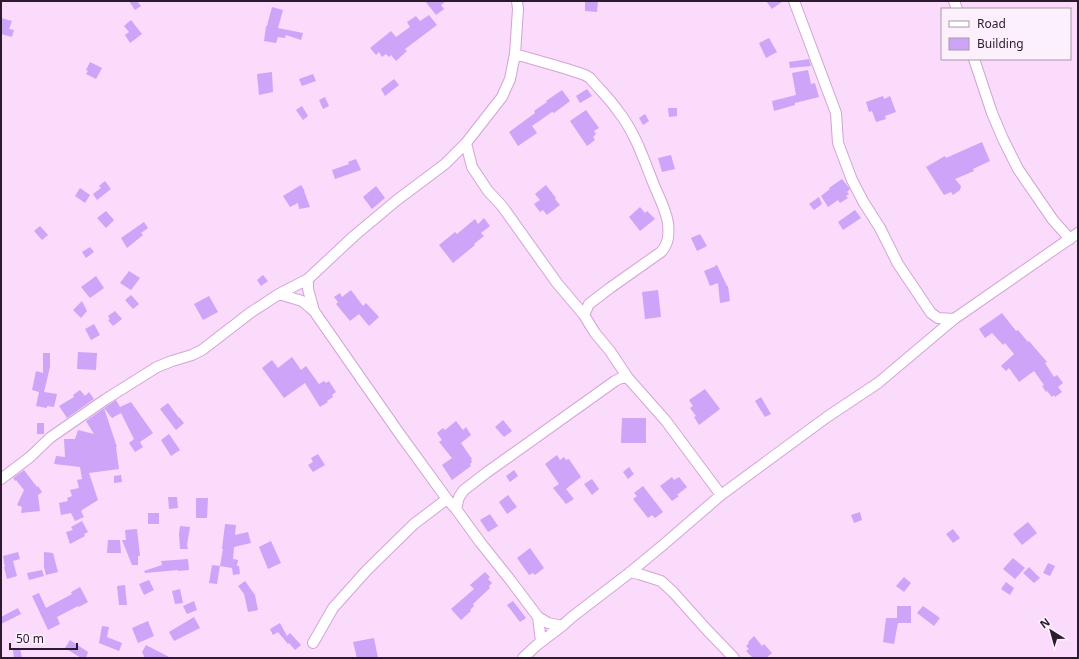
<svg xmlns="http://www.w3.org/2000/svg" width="1079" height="659" viewBox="0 0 1079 659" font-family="'Noto Sans',sans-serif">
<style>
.building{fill:#cca4f8}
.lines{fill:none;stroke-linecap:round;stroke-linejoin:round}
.street-casing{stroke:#d4a3d6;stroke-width:12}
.street{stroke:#fff;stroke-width:10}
</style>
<rect width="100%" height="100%" fill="#fadbfb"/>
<path class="building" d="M129 1H137L141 6 135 10Z
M425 1H446L441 5 444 9 436 15Z
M585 1H598L597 12 585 11Z
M766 1H783L772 9Z
M272 7 283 10 278 28 303 33 301 40 286 35 285 38 278 37 276 43 264 41 266 26H267Z
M429 15 437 25 405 49 407 51 396 61 391 55 389 57 386 54 382 57 379 52 376 55 370 48 391 31 396 37 410 27 407 22 416 16 420 21Z
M1 18 12 21 9 29 14 30 12 37 1 34Z
M131 20 142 34 130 43 125 35 129 32 124 26Z
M769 38 777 52 766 58 759 43Z
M809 59 811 66 790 68 789 62Z
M90 62 102 68 96 79 86 74 88 71 86 70Z
M808 70 811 84 815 83 819 97 795 103V105L774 111 772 101 796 95 792 73Z
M272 72 273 92 259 95 257 74Z
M313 74 316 81 302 86 299 79Z
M394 79 399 85 385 96 381 89Z
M587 89 592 96 580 103 576 96Z
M562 90 570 101 554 113 552 112 532 126 537 133 518 146 509 132 535 113 534 111 547 102 546 101Z
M883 96 884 99 890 96 896 112 885 116 886 119 876 122 872 111 869 112 866 102Z
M325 97 329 106 323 109 319 100Z
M302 106 308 116 303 120 296 110Z
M668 108H677V116L669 117Z
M586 110 599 128 594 131 596 134 593 137 595 140 587 146 570 121Z
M645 114 649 121 643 125 639 118Z
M982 142 990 161 973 169 974 171 955 179 961 186 960 190 953 195 951 192 944 195 926 167 945 156 946 158Z
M671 155 675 169 662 172 658 158Z
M356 159 361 170 335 179 332 170 349 164 348 162Z
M842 179 850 189 847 192 849 194 846 196 848 198 840 203 838 200 828 207 821 196 830 189 829 188Z
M105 181 111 189 97 200 93 194 101 188 99 186Z
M301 185 305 191H304L310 207 299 209 298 203 290 207 283 196Z
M546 185 556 198 555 199 560 205 547 215 543 210 540 212 534 204 540 200 535 194Z
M376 186 385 198 372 209 363 197Z
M80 188 90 195 85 203 75 196Z
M819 197 822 204 814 210 809 204Z
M640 207 645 213 647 211 655 219 640 231 629 217Z
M855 210 861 218 843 230 838 222Z
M106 211 114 220 106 228 97 218Z
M484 218 490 226 481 233 484 236 474 244 475 245 453 263 439 245 455 232 457 234 475 219 478 224Z
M144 222 148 228 141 233 143 235 127 248 121 238Z
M40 226 48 235 42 240 34 231Z
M700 234 707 246 697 251 691 238Z
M90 247 94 252 86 258 82 252Z
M715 265H717L727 286H728L730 301 720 303 718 283 710 286 704 271 716 266Z
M129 271 140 278 131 290 120 283Z
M263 275 268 281 261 286 257 280Z
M96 276 104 288 90 298 81 287Z
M351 290 363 306 366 303 379 317 369 326 359 314 350 321 336 304 338 302 334 297 340 293 342 297Z
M658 290 661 317 645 319 642 292Z
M131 295 139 304 133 309 125 300Z
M209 296 218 312 203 320 194 304Z
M82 301 87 311 81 318 73 310Z
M115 311 122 319 113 326 108 320 110 319 108 316Z
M1002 313 1016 331 1018 330 1028 342 1029 341 1034 347 1047 362 1045 363 1054 377 1057 375 1063 383 1058 387 1062 392 1055 397 1054 395 1052 397 1047 391 1046 392 1042 386 1044 385 1034 371 1019 382 1009 368 1006 371 1001 366 1014 354 1005 343 1003 345 992 333 985 338 979 329Z
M94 324 100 335 91 340 85 329Z
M78 352 97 353 96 370 77 369Z
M43 353H50V367L44 392 57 394 54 407 47 406V408L36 406 39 392 32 390 36 371 43 373Z
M292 357 301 370 306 366 319 384 324 381 326 383 329 381 336 392 332 395 333 397 327 401 328 402 320 407 305 383 284 398 262 368 272 360 278 368Z
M705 389 720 409 699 425 694 417 696 416 690 408 693 406 689 400Z
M80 390 85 396 89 392 94 399 67 418 59 406 74 397 73 395Z
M761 397 771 414 765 417 755 401Z
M116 400 120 407 131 402 153 433 140 442 143 447 135 452 129 443 134 439 121 413 112 418 104 408 117 447H116L119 469 89 473 98 500 82 510V511H81L84 517 75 521 71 513 61 515 59 503 68 501 67 498 72 496 70 490 79 488 77 480 82 479 80 467 54 464 56 456 65 457 64 439H75L78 430 94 434 86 421 110 404Z
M168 403 179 418V417L184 423 176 430 160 409Z
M622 418H646V443H621Z
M503 420 512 431 504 437 495 427Z
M456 421 463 430 466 427 471 435 461 443 472 459 471 460 472 462 470 464 471 466 452 480 442 465 452 458 439 442 442 440 437 433 443 428 445 430Z
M37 423H44V434H37Z
M169 434 180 450 171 456 161 440Z
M318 454 325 465 313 472 308 465 313 462 311 458Z
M557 455 560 460 564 457 566 460 569 459 581 477 566 489 574 499 566 504 553 488 559 484 545 464Z
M629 467 634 474 628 479 623 472Z
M24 470 37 487 38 486 42 492 38 495 40 511 21 513 22 507 17 505 24 490 16 480 15 481 13 478Z
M514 470 518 476 510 482 506 476Z
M121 475 122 482 114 483V476Z
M672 477 674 480 679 477 687 487 677 495 679 496 672 501 660 486Z
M592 479 599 489 592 495 584 484Z
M643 486 663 512 655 518 652 515 648 518 633 499 637 496 634 493Z
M508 495 517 507 507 514 499 502Z
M168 497H177L178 508 169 509Z
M196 498H208L207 518H196Z
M860 512 862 520 854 523 851 515Z
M148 513H159V524H148Z
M490 514 498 526 488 532 480 520Z
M82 521 88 532 84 534 85 536 70 544 66 532 73 530 71 527Z
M1028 522 1037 533 1022 545 1013 534Z
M225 524 236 525 235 535 248 532 251 543 234 547 233 559 238 560 237 566H239L240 574 233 575 232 568 220 566 223 549H222Z
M180 526 190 527 187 545 188 549H180L179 534Z
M137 529 140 556H138V565H132L122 540H126L125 530Z
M953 529 960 538 953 543 946 534Z
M108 540H120L121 553H107Z
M271 541 281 563 268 569 259 547Z
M530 548 544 568 535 575 533 573 529 575 517 558Z
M18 552 20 559 13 561 17 576 7 579 4 567H5L3 556Z
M44 552 53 553 58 572 46 575 44 567Z
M1013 558 1025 568 1015 579 1003 569Z
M188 559 189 570 178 571V570L145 573 144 571 162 565 161 561Z
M1048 563 1055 566 1050 576 1043 573Z
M212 565 220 566 217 584 209 583Z
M1029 567 1040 578 1034 583 1023 573Z
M42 570 44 576 29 580 27 573Z
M485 572 490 577 488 579 492 583 489 586 490 588 473 604 474 606 470 610 471 611 461 620 451 609 474 589 470 585Z
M904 577 911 583 904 592 896 586Z
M149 580 154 590 144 595 139 584Z
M245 581 255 595 258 610 248 612 244 594 238 586Z
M1006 582 1014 588 1010 595 1001 589Z
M125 585 127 605H119L117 586Z
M80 587 88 602 79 607 78 606 57 617 60 624 48 630 32 596 39 593 46 608 72 594 71 592Z
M180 589 183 603 175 604 172 591Z
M194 601 197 610 187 614 183 606Z
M513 601 526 618 520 622 507 605Z
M897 606H911V623H898L894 644 883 642 886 618H897Z
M923 606 940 618 934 626 917 613Z
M18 608 21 614 1 624V617Z
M194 617 200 628 174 641 169 632Z
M148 621 154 636 138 643 132 628Z
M280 623 287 636 290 633 301 645 295 650 289 643 288 644 278 632 273 635 270 629Z
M102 626 109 627 107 637 122 643 119 651 99 643Z
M754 636 762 646 764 644 772 653 766 658H753L746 651 749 649 746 646 749 643 748 642Z
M374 638 378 658H357L353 642Z
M70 640 88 652 86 658H81L65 648Z
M146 645 171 658H145L142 652Z
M20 648 22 658H14L13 650Z"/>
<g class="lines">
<defs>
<path id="street" d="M517 1 518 9 515 54 510 79 502 97 466 143 445 164 397 200 354 236 308 279V289L314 311 399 433 447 499 456 509 480 542 511 581 538 617 548 623 562 626
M794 1 836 113 838 143 852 180 864 203 880 228 898 264 931 313 938 318 954 319
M954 1 957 9
M515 54 567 69 585 75 590 78C599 89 610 99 618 111 635 132 644 160 654 185 659 197 666 210 668 223 669 234 669 243 661 252L610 288 589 304 584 315 595 333 610 351 628 378 666 421 721 495
M974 59 992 113 1003 139 1018 169 1053 220 1070 239
M466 143 472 167 488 191 502 206 557 283 584 315
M279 294 302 301 314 311
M1 479 30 457 51 437 106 399 157 367 172 361 192 355 202 350 250 313 279 294 308 279
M456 509 459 497 464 490 486 473 615 381 621 378H628
M630 572 639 574 661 581 673 592 707 630 734 658
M538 617 541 642
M313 643 333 608 367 570 414 524 447 499
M523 658 537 645 562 626 572 617 628 574 663 545 721 495 827 417 878 383 954 319 1078 233"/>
</defs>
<use href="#street" class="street-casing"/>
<use href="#street" class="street"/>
</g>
<rect width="1079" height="659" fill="none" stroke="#2d1a2e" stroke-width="4"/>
<rect x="941" y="8" width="130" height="52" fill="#fbf0fb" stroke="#a99aa9"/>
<rect x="949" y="21" width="20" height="6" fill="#ffffff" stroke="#a99aa9"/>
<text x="977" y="28" font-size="12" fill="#2d1a2e">Road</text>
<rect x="949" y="38" width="20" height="12" fill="#cca4f8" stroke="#a99aa9"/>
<text x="977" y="48" font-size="12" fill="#2d1a2e">Building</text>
<g transform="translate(1051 631) rotate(323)" stroke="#fbf0fb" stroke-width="3" paint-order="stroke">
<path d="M0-3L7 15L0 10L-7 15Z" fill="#2d1a2e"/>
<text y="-6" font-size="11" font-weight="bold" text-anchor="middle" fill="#2d1a2e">N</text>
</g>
<path d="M10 643v6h67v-6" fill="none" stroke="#2d1a2e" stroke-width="2"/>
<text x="16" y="643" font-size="12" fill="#2d1a2e" stroke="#fbf0fb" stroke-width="3" paint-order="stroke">50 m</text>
</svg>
